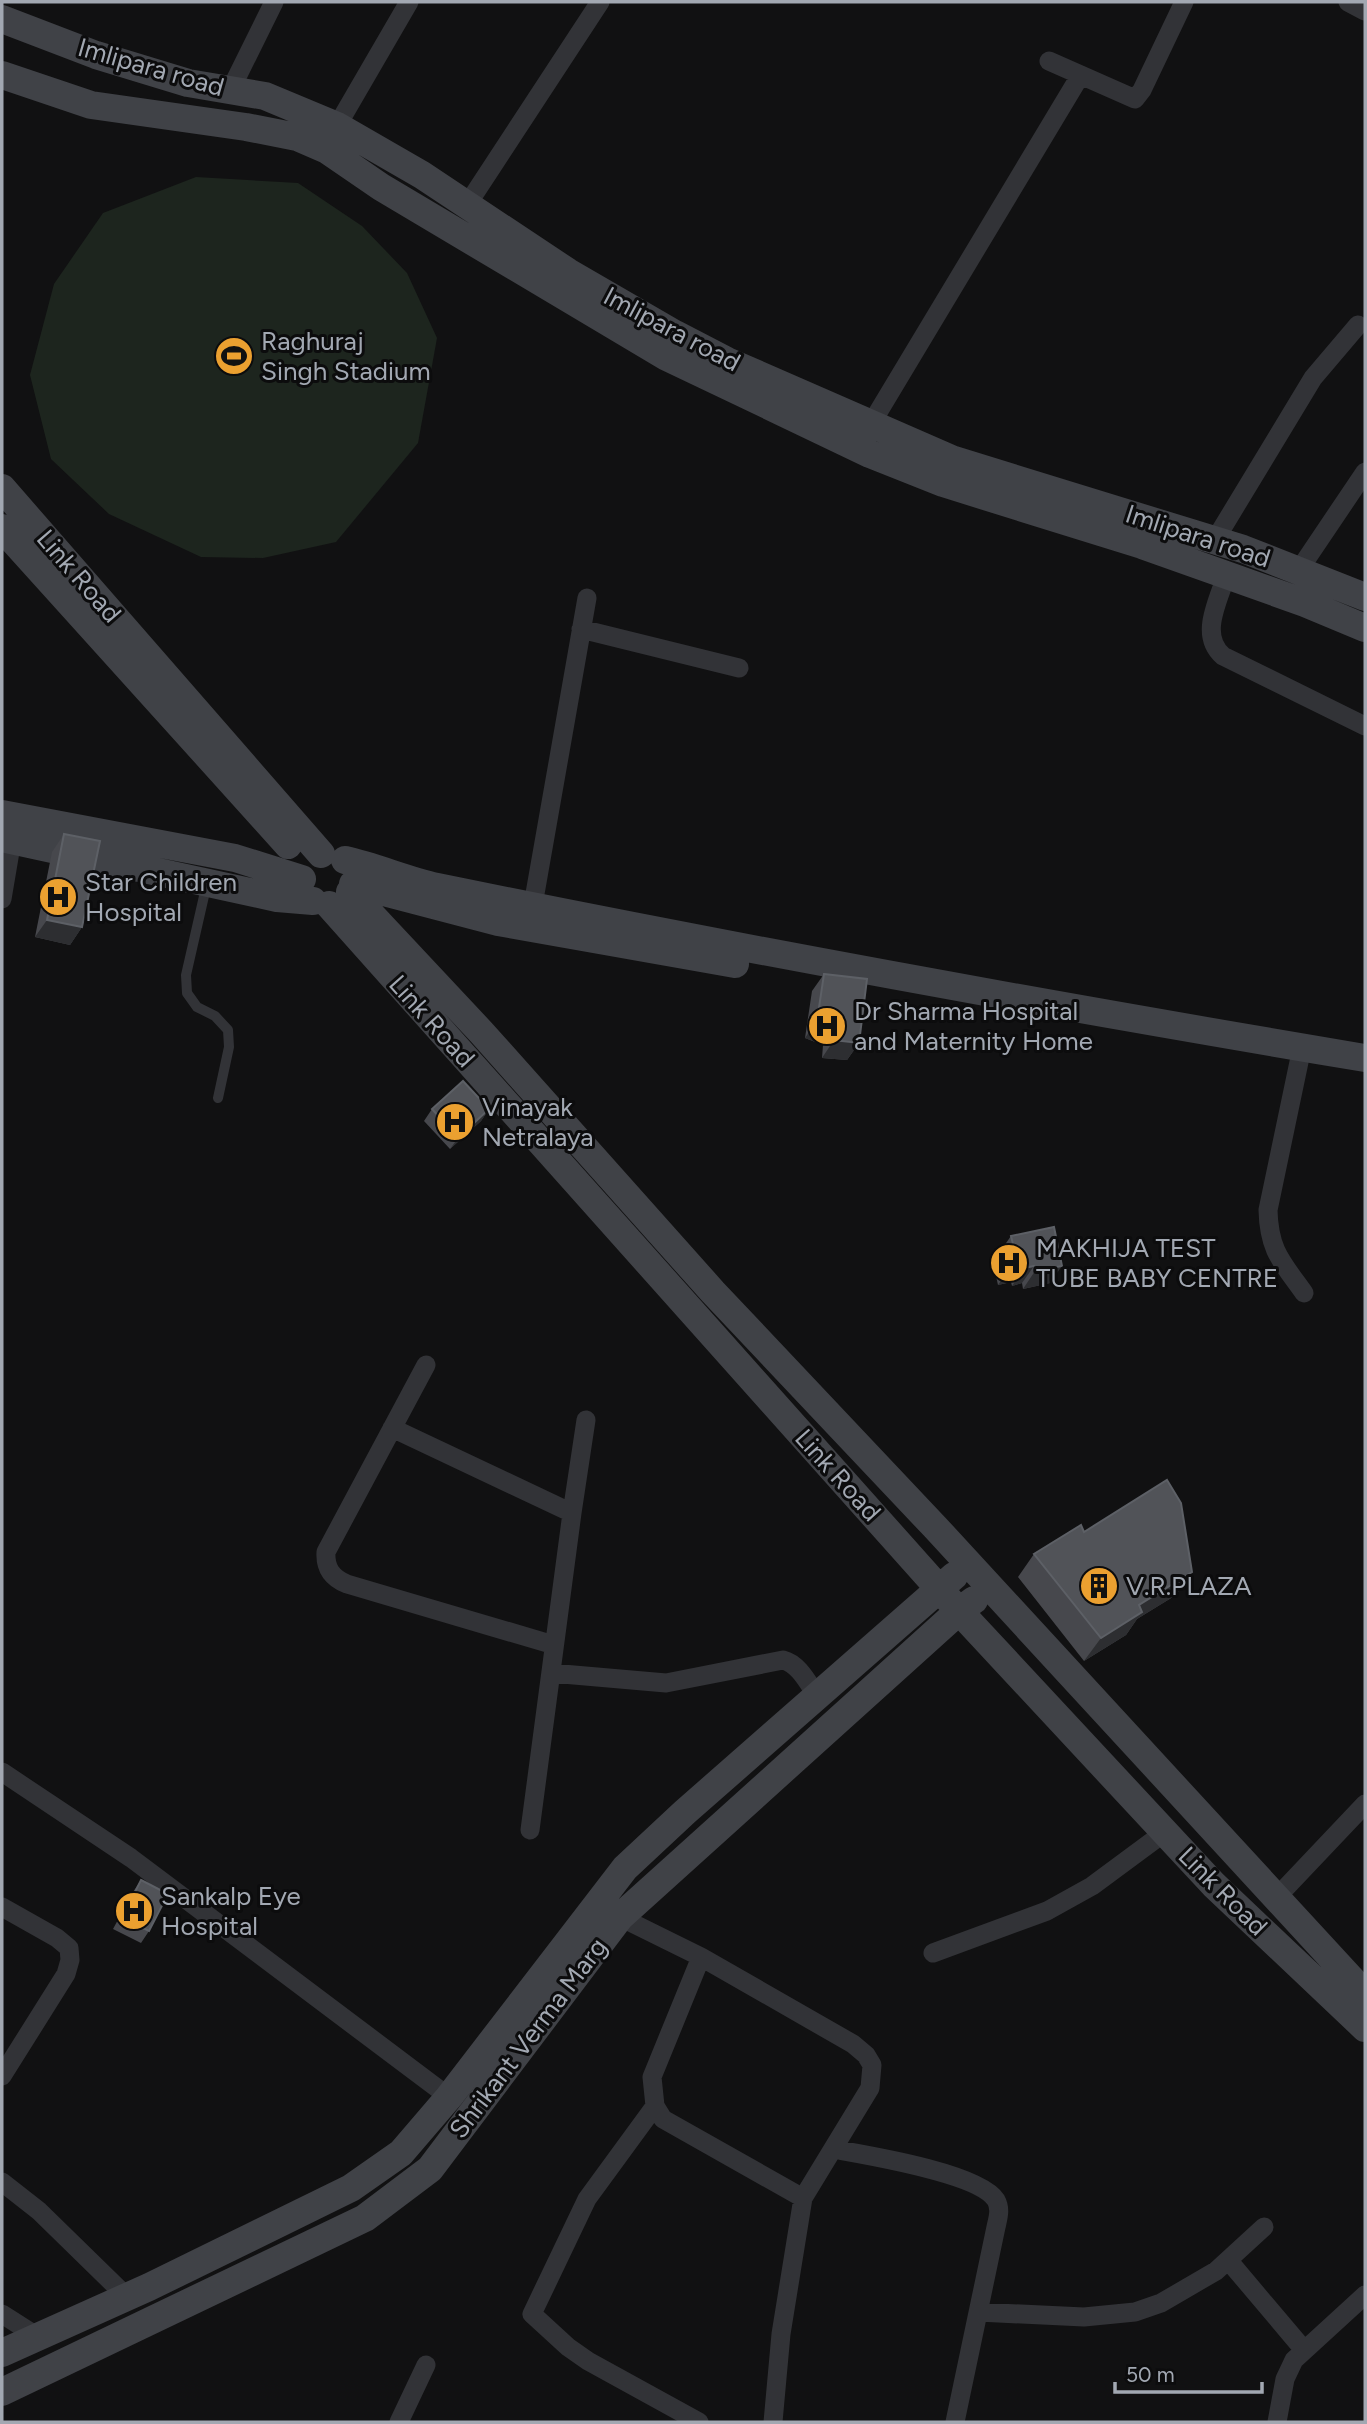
<svg xmlns="http://www.w3.org/2000/svg" width="1367" height="2424" viewBox="0 0 1367 2424" font-family="Figtree,sans-serif">
<style>
.green{fill:#1d251e}
.lines{fill:none;stroke-linecap:round;stroke-linejoin:round}
.lane{stroke:#323337;stroke-width:10}
.street{stroke:#323337;stroke-width:19}
.secondary{stroke:#404247;stroke-width:28}
.wall{fill:#47484d}
.shaded-wall{fill:#2d2e31}
.building{fill:#515358;stroke:#5d6066;stroke-width:2}
.labels{text-anchor:middle;dominant-baseline:central;stroke-width:6;stroke-linejoin:round;paint-order:stroke}
.street-label{font-size:26px;fill:#a2a8b2;stroke:#0c0c0d}
.poi-label{font-size:26px;fill:#a2a8b2;stroke:#0c0c0d;text-anchor:start}
</style>
<rect width="100%" height="100%" fill="#111112"/>
<path class="green" d="M196 177 298 183 362 226 407 273 437 338 418 443 336 542 263 558 201 557 109 514 51 459 30 375 54 284 103 213Z"/>
<g class="lines">
<path class="lane" d="M207 883 186 975 187 993 197 1007 215 1016 228 1030 229 1047 218 1098"/>
<path class="street" d="M1348 2 1365 11
M1049 61 1135 99 1142 90 1184 2
M230 91 274 2
M332 138 337 126 409 2
M467 205 600 2
M871 424 1080 76
M1215 540 1313 378 1358 325
M1299 570 1365 472
M1226 576C1218 602 1199 635 1223 656L1365 726
M581 629 739 668
M2 899 12 840
M533 905 587 598
M1299 1062 1268 1210C1269 1251 1282 1262 1304 1293
M426 1365 326 1552C325 1568 332 1578 347 1584L554 1645
M392 1428 572 1513
M551 1673 666 1683 783 1660C799 1664 808 1683 817 1696
M2 1772 131 1858 449 2097
M530 1830 572 1513 586 1420
M1276 1898 1365 1804
M2 1907 57 1938 69 1948 70 1960 66 1974 2 2076
M620 1917 701 1957 853 2044 866 2055 872 2065 870 2088 803 2198 781 2334 773 2422
M933 1953 1047 1911 1092 1886 1165 1832
M701 1957 652 2077 655 2106 663 2119 803 2198
M655 2106 587 2199 532 2314 568 2347 588 2361 699 2422
M833 2149C866 2155 979 2173 996 2200 1001 2209 998 2218 996 2227L955 2422
M2 2182 39 2211 127 2297
M1228 2260 1304 2350
M978 2312 1084 2317 1135 2312 1161 2303 1216 2271 1264 2227
M2 2314 38 2337
M399 2422 426 2365
M1277 2422 1285 2379 1294 2360 1365 2295"/>
<path class="secondary" d="M2 19 96 55 188 83 265 96 337 126 422 175 568 272 675 334 727 361 954 460 1243 549 1365 597
M2 75 91 105 246 127 297 137 327 150 381 187 665 356 870 454 943 483 1142 545 1305 603 1365 628
M2 488 321 854
M2 528 288 845
M2 814 235 858 302 879
M2 838 277 898 313 901
M345 860C376 867 406 880 437 887 745 950 1055 1006 1365 1058
M353 884 498 922 735 964
M350 892 482 1033 713 1292 935 1527 1365 1994
M329 905 959 1611 1214 1885 1365 2028
M2 2353 149 2287 351 2188 401 2153 449 2097 625 1868 685 1812 954 1576
M2 2392 365 2218 430 2169 620 1917 959 1611 974 1600"/>
</g>
<path class="wall" d="M64 834 82 927 70 945 35 937 52 852Z
M824 974 859 1043 847 1060 822 1058 823 1045 805 1038 812 991Z
M432 1109H489L481 1121 450 1149 424 1121Z
M1011 1236 1050 1283 1023 1289 1022 1283 1012 1286 1011 1282 998 1285 994 1267 1000 1259 999 1253Z
M1084 1532 1192 1572 1176 1595 1137 1619 1126 1635 1084 1661 1018 1577 1034 1554Z
M141 1880 149 1931 141 1943 113 1929 133 1892Z"/>
<path class="shaded-wall" d="M47 920 82 927 70 945 35 937Z
M817 1021 835 1028 823 1045 805 1038Z
M834 1040 859 1043 847 1060 822 1058Z
M489 1109 481 1121 450 1149 458 1138Z
M1023 1265 1011 1282 998 1285 1010 1268Z
M1034 1266 1022 1283 1012 1286 1024 1268Z
M1062 1266 1050 1283 1023 1289 1035 1271Z
M1192 1572 1176 1595 1137 1619 1126 1635 1084 1661 1101 1638 1139 1605Z"/>
<path class="building" d="M64 834 100 841 82 927 47 920Z
M824 974 867 979 859 1043 834 1040 835 1028 817 1021Z
M463 1081 489 1109 458 1138 432 1109Z
M1054 1227 1062 1266 1035 1271 1034 1266 1024 1268 1023 1265 1010 1268 1006 1250 1014 1248 1011 1236Z
M1167 1480 1181 1503 1192 1572 1139 1605 1142 1612 1101 1638 1034 1554 1081 1525 1084 1532Z
M141 1880 168 1894 149 1931 122 1918Z"/>
<defs>
<symbol id="stadium-disc" viewBox="-11 -11 22 22"><circle r="9.5" fill="#eba030" stroke="#0c0c0d"/><path d="M0-5a6.5 5 0 1 0 0 10a6.5 5 0 1 0 0-10ZM-3.5-1.8h7v3.6h-7Z" fill="#111"/></symbol>
<symbol id="hospital-disc" viewBox="-11 -11 22 22"><circle r="9.5" fill="#eba030" stroke="#0c0c0d"/><path d="M-5-5h3v3.5h4V-5h3V5h-3V1.5h-4V5h-3Z" fill="#111"/></symbol>
<symbol id="building-disc" viewBox="-11 -11 22 22"><circle r="9.5" fill="#eba030" stroke="#0c0c0d"/><path d="M-4-6H4V6H1V3H-1V6H-4ZM-2.5-4.3h1.7v1.8h-1.7ZM.8-4.3h1.7v1.8H.8ZM-2.5-1h1.7V.8h-1.7ZM.8-1h1.7V.8H.8Z" fill="#111"/></symbol>
</defs>
<g fill-rule="evenodd">
<use href="#stadium-disc" x="212" y="334" width="44" height="44"/>
<use href="#hospital-disc" x="36" y="875" width="44" height="44"/>
<use href="#hospital-disc" x="805" y="1004" width="44" height="44"/>
<use href="#hospital-disc" x="433" y="1100" width="44" height="44"/>
<use href="#hospital-disc" x="987" y="1241" width="44" height="44"/>
<use href="#building-disc" x="1077" y="1564" width="44" height="44"/>
<use href="#hospital-disc" x="112" y="1889" width="44" height="44"/>
</g>
<g class="labels">
<g class="street-label">
<text transform="translate(151 67) rotate(16)">Imlipara road</text>
<text transform="translate(672 329) rotate(28)">Imlipara road</text>
<text transform="translate(1198 536) rotate(18)">Imlipara road</text>
<text transform="translate(79 576) rotate(49)">Link Road</text>
<text transform="translate(432 1021) rotate(48)">Link Road</text>
<text transform="translate(838 1475) rotate(48)">Link Road</text>
<text transform="translate(1223 1891) rotate(45)">Link Road</text>
<text transform="translate(528 2038) rotate(-53)">Shrikant Verma Marg</text>
</g>
<g class="poi-label">
<text x="261" y="341">Raghuraj<tspan x="261" dy="30">Singh Stadium</tspan></text>
<text x="85" y="882">Star Children<tspan x="85" dy="30">Hospital</tspan></text>
<text x="854" y="1011">Dr Sharma Hospital<tspan x="854" dy="30">and Maternity Home</tspan></text>
<text x="482" y="1107">Vinayak<tspan x="482" dy="30">Netralaya</tspan></text>
<text x="1036" y="1248">MAKHIJA TEST<tspan x="1036" dy="30">TUBE BABY CENTRE</tspan></text>
<text x="1126" y="1586">V.R.PLAZA</text>
<text x="161" y="1896">Sankalp Eye<tspan x="161" dy="30">Hospital</tspan></text>
</g>
</g>
<rect width="1367" height="2424" fill="none" stroke="#a2a8b2" stroke-width="7"/>
<path d="M1115 2382v10h147v-10" fill="none" stroke="#a2a8b2" stroke-width="3.5"/>
<text x="1126" y="2382" font-size="21" fill="#a2a8b2" stroke="#0c0c0d" stroke-width="5" paint-order="stroke">50 m</text>
</svg>
